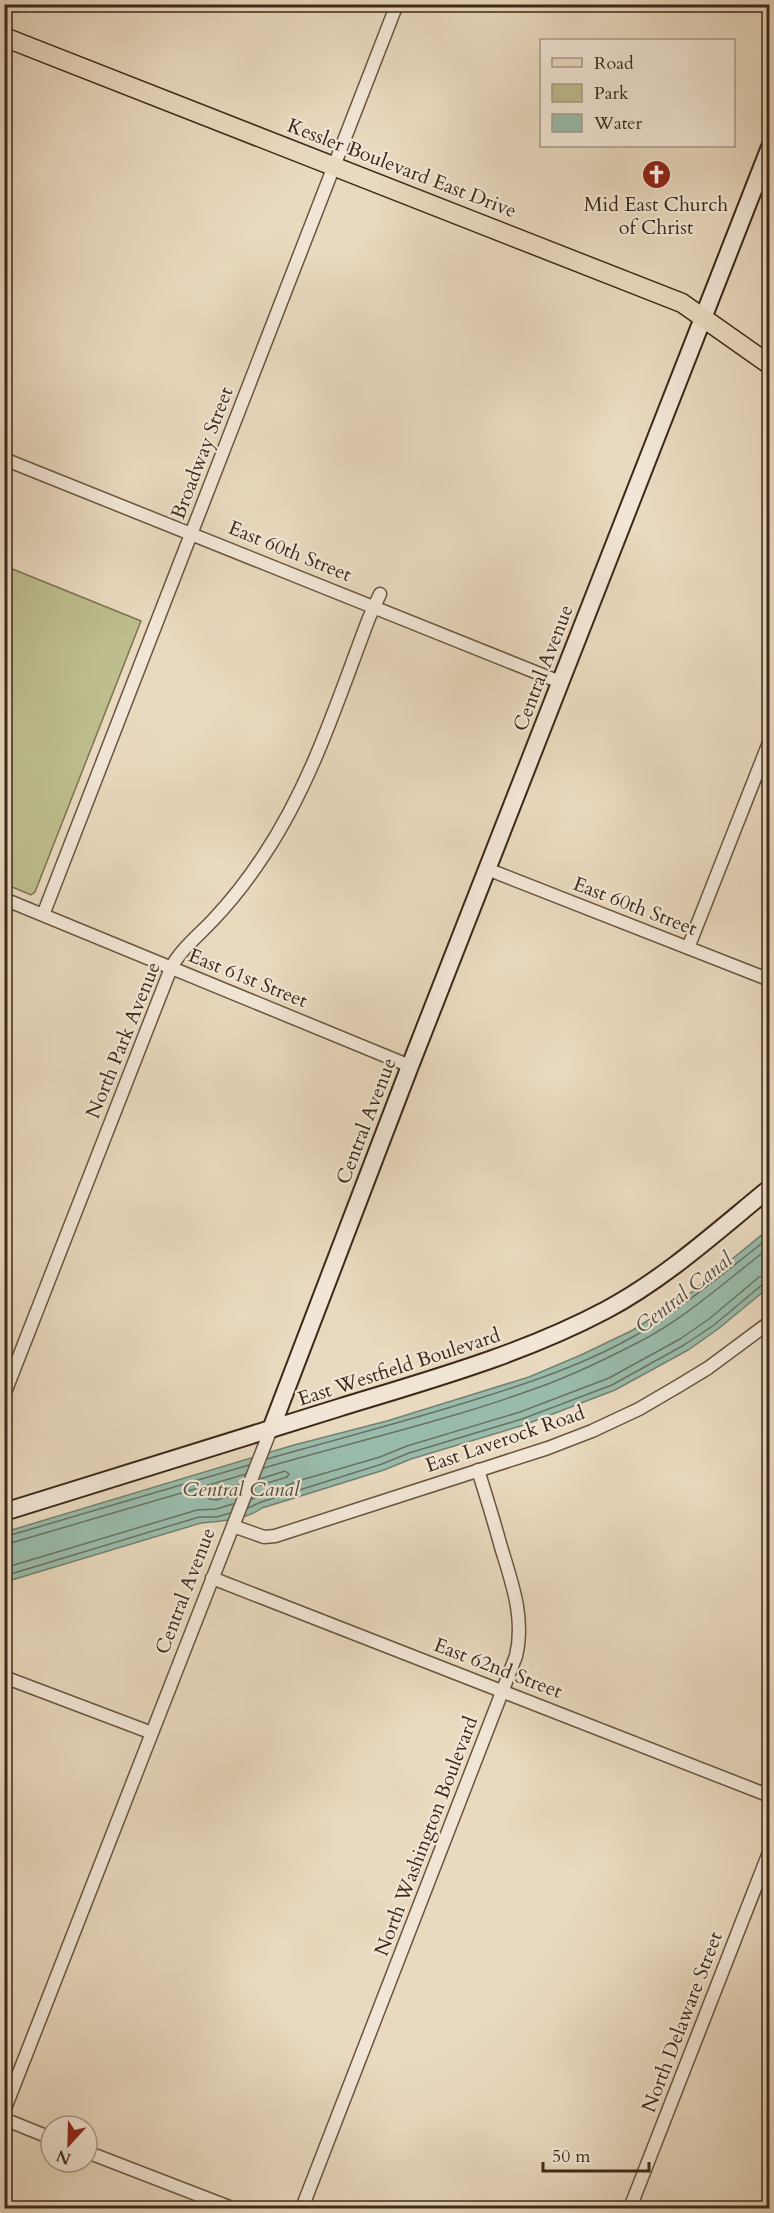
<svg xmlns="http://www.w3.org/2000/svg" width="774" height="2213" viewBox="0 0 774 2213" font-family="Cardo,serif">
<style>
.green{fill:#bdbd8d;stroke:#7d7353;stroke-width:1.5}
.water{fill:#99bbab;stroke:#748171;stroke-width:1.5}
.lines{fill:none;stroke-linecap:round;stroke-linejoin:round}
.shore{stroke:#6b7262;stroke-width:1.5}
.minor-casing{stroke:#685542;stroke-width:15}
.secondary-casing{stroke:#3d2919;stroke-width:20}
.primary-casing{stroke:#3d2919;stroke-width:21}
.minor{stroke:#f1e6d5;stroke-width:12}
.secondary{stroke:#f1e6d5;stroke-width:16}
.primary{stroke:#e9d9be;stroke-width:18}
.labels{text-anchor:middle;dominant-baseline:central;stroke-width:4.5;stroke-linejoin:round;paint-order:stroke}
.street-label{font-size:20px;fill:#3d2919;stroke:#f1e6d5}
.poi-label{font-size:20px;fill:#3d2919;stroke:#f1e6d5}
.water-label{font-size:21px;font-style:italic;fill:#544e3e;stroke:#f1e6d5}
</style>
<rect width="100%" height="100%" fill="#e9d9be"/>
<filter id="stains"><feTurbulence type="fractalNoise" baseFrequency=".00333" numOctaves="4"/><feColorMatrix values="0 0 0 0 .2 0 0 0 0 .09 0 0 0 0 .02 0 0 0 .5 -.17"/></filter>
<radialGradient id="worn" r=".72"><stop offset=".6" stop-color="#630" stop-opacity="0"/><stop offset="1" stop-color="#630" stop-opacity=".3"/></radialGradient>
<path class="green" d="M5 566 141 621 35 892 31 895 5 884Z"/>
<path class="water" d="M769 1229V1287L718 1329 688 1350 615 1390 524 1425 411 1459 384 1470 262 1508C246 1520 220 1521 201 1523L5 1582V1532L294 1445 387 1421 529 1377 581 1355 633 1330 688 1295Z"/>
<g class="lines">
<path class="shore" d="M267 1459C337 1439 408 1421 477 1399 532 1382 588 1363 638 1334 685 1306 726 1271 770 1237
M264 1468C353 1442 446 1421 534 1389 569 1377 604 1360 637 1343 686 1318 727 1280 770 1247
M258 1483 261 1485 287 1477 289 1474 285 1471 260 1479
M238 1494 216 1500 209 1499 207 1497 209 1494 241 1484
M252 1499 298 1481 380 1457 407 1446 520 1412 609 1378 680 1339 709 1319 759 1277 770 1275
M248 1508 261 1502 382 1464 409 1453 522 1419 612 1385 684 1345 714 1325 763 1284 770 1282
M4 1537 249 1465
M4 1545 246 1474
M4 1568 197 1510 216 1509 233 1504
M4 1576 199 1517H217L230 1513"/>
<defs>
<path id="minor" d="M4 459 560 682
M487 869 770 980
M4 899 410 1066
M43 915 397 4
M688 948 770 740
M4 1395 171 968C181 949 199 935 213 920 232 900 249 878 264 855 312 783 338 699 369 618L380 594
M233 1526 264 1537 275 1536 548 1448 592 1431 639 1409 680 1385 708 1368 770 1322
M212 1578 770 1796
M4 1677 152 1733
M4 2111 271 1429
M4 2119 51 2138
M87 2152 232 2208
M302 2208 516 1656C525 1618 512 1583 501 1547 494 1521 486 1496 478 1470
M630 2208 770 1850"/>
<path id="secondary" d="M4 7 5 4
M271 1429 410 1066 770 147
M4 1512C116 1478 227 1443 338 1408 429 1380 521 1355 606 1310 666 1278 717 1231 770 1188"/>
<path id="primary" d="M4 37 682 303 770 365"/>
</defs>
<use href="#minor" class="minor-casing"/>
<use href="#secondary" class="secondary-casing"/>
<use href="#primary" class="primary-casing"/>
<use href="#minor" class="minor"/>
<use href="#secondary" class="secondary"/>
<use href="#primary" class="primary"/>
</g>
<defs>
<symbol id="church-disc" viewBox="-11 -11 22 22"><circle r="9.5" fill="#8f2418" stroke="#f1e6d5"/><path d="M-1.2-6h2.4v3.5h3.3v2.4h-3.3V6h-2.4V-.1h-3.3v-2.4h3.3Z" fill="#fff"/></symbol>
</defs>
<g fill-rule="evenodd">
<use href="#church-disc" x="640" y="158" width="33" height="33"/>
</g>
<g class="labels">
<g class="street-label">
<text transform="translate(402 168) rotate(21)">Kessler Boulevard East Drive</text>
<text transform="translate(202 453) rotate(-69)">Broadway Street</text>
<text transform="translate(290 551) rotate(22)">East 60th Street</text>
<text transform="translate(543 668) rotate(-69)">Central Avenue</text>
<text transform="translate(635 906) rotate(21)">East 60th Street</text>
<text transform="translate(248 978) rotate(22)">East 61st Street</text>
<text transform="translate(123 1040) rotate(-68)">North Park Avenue</text>
<text transform="translate(366 1121) rotate(-69)">Central Avenue</text>
<text transform="translate(399 1367) rotate(-18)">East Westfield Boulevard</text>
<text transform="translate(505 1439) rotate(-19)">East Laverock Road</text>
<text transform="translate(185 1591) rotate(-69)">Central Avenue</text>
<text transform="translate(498 1668) rotate(21)">East 62nd Street</text>
<text transform="translate(426 1836) rotate(-69)">North Washington Boulevard</text>
<text transform="translate(682 2022) rotate(-69)">North Delaware Street</text>
</g>
<g class="poi-label">
<text x="656" y="204">Mid East Church<tspan x="656" dy="23">of Christ</tspan></text>
</g>
<g class="water-label">
<text transform="translate(684 1293) rotate(-38)">Central Canal</text>
<text x="241" y="1489">Central Canal</text>
</g>
</g>
<rect width="774" height="2213" fill="none" stroke="#e9d9be" stroke-width="24"/>
<rect x="6" y="6" width="762" height="2201" fill="none" stroke="#3d2919" stroke-width="3"/>
<rect x="12" y="12" width="750" height="2189" fill="none" stroke="#3d2919" stroke-width="1.5"/>
<rect x="540" y="39" width="195" height="108" fill="#f1e6d5" stroke="#a99a8a" stroke-width="1.5"/>
<rect x="552" y="58" width="30" height="9" fill="#e9d9be" stroke="#a99a8a" stroke-width="1.5"/>
<text x="594" y="69" font-size="18" fill="#3d2919">Road</text>
<rect x="552" y="84" width="30" height="18" fill="#bdbd8d" stroke="#a99a8a" stroke-width="1.5"/>
<text x="594" y="99" font-size="18" fill="#3d2919">Park</text>
<rect x="552" y="114" width="30" height="18" fill="#99bbab" stroke="#a99a8a" stroke-width="1.5"/>
<text x="594" y="129" font-size="18" fill="#3d2919">Water</text>
<g transform="translate(69 2144) rotate(202)"><circle r="28" fill="#f1e6d5" stroke="#a99a8a" stroke-width="1.5"/>
<path d="M0-4.5L10 22L0 15L-10 22Z" fill="#8f2418"/>
<text y="-9" font-size="16" font-weight="bold" text-anchor="middle" fill="#3d2919">N</text>
</g>
<path d="M543 2162v9h106v-9" fill="none" stroke="#3d2919" stroke-width="3"/>
<text x="552" y="2162" font-size="18" fill="#3d2919" stroke="#f1e6d5" stroke-width="4.5" paint-order="stroke">50 m</text>
<rect width="100%" height="100%" filter="url(#stains)"/>
<rect width="100%" height="100%" fill="url(#worn)"/>
</svg>
